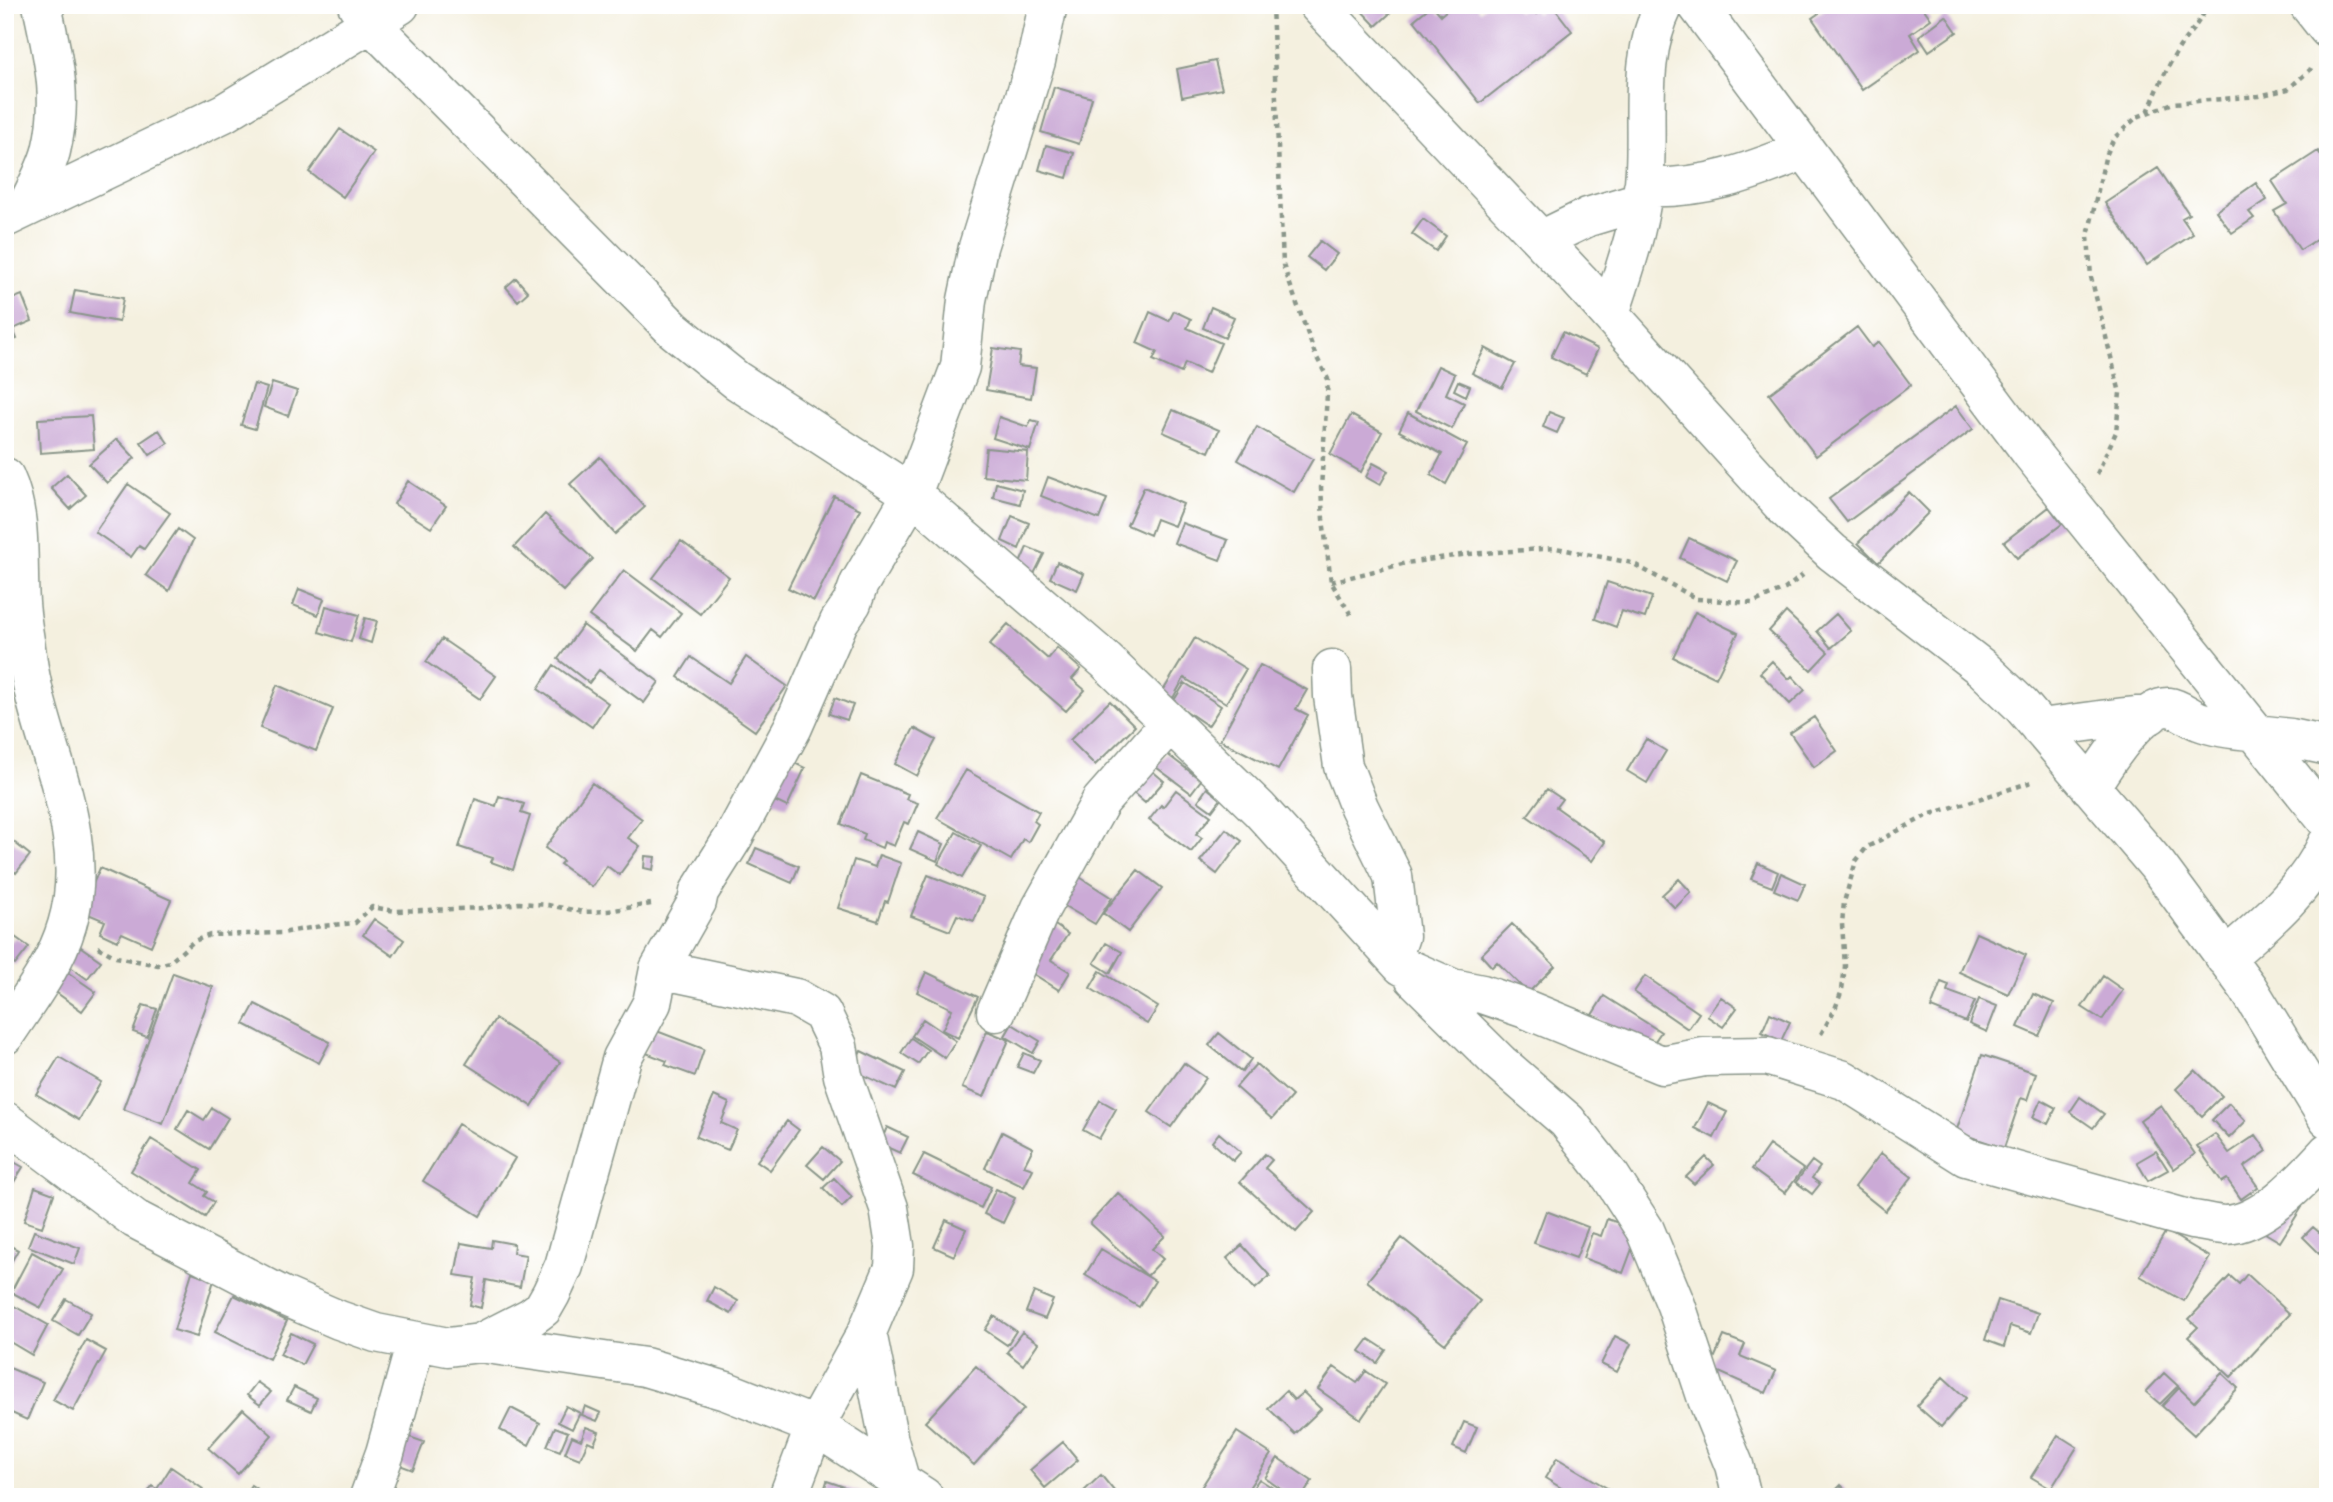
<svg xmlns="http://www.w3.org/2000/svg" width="2333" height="1502" viewBox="0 0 2333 1502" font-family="Mynerve,sans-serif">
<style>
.building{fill:#cbaad6}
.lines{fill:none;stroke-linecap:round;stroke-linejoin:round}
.street-casing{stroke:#8a968a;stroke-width:41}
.path{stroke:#8a968a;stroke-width:4.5;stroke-dasharray:5 5;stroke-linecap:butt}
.street{stroke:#fff;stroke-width:38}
</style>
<rect width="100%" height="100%" fill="#fff"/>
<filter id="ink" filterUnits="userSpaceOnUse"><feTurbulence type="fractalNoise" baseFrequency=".0143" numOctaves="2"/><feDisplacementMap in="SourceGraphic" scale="14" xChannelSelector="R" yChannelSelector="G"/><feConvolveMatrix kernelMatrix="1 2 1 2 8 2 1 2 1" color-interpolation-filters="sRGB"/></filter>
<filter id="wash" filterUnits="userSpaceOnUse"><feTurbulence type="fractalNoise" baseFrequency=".00686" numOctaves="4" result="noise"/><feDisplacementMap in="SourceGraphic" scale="28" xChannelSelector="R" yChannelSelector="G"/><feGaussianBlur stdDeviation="1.57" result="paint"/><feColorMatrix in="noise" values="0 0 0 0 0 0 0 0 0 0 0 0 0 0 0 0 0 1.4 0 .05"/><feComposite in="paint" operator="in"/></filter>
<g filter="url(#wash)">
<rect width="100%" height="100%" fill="#f4f0df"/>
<g id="blocks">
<path class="building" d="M1356 5H1395L1397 7 1376 26Z
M1432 5 1441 15 1453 5H1476L1480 11 1487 5H1512L1518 12 1530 5 1537 14 1547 5H1552L1572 31 1480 103 1414 20Z
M1831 5H1921L1931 19 1910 34 1920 50 1862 90 1812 18Z
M1946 16 1957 32 1929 51 1919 36Z
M1215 61 1222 89 1182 97 1177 69Z
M1054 87 1092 98 1079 144 1041 132Z
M340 129 374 152 343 197 309 172Z
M1046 145 1074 153 1067 178 1039 170Z
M2318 151 2328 165V251L2319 238 2300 250 2274 211 2287 204 2272 181Z
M2158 168 2189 214 2182 218 2193 234 2147 265 2105 203Z
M2256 183 2267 200 2249 212 2254 218 2232 233 2216 211Z
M1423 219 1446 236 1436 251 1412 234Z
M1320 241 1337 254 1324 270 1307 257Z
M516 278 528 292 518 301 506 287Z
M75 290 123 298 119 322 70 313Z
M22 295 32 321 13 329 17 339 5 343V302Z
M1211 307 1234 317 1225 338 1203 328Z
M1174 311 1191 319 1187 328 1221 343 1208 373 1185 363 1181 373 1153 360 1157 352 1137 343 1150 312 1169 321Z
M1857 327 1872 347 1879 342 1911 385 1816 456 1769 394Z
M1563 332 1598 349 1586 374 1551 357Z
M993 348 1020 352 1018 366 1036 368 1031 398 986 390Z
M1485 348 1515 364 1502 388 1472 373Z
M1438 366 1455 374 1446 394 1464 403 1452 429 1416 411Z
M1458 381 1470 386 1466 396 1454 390Z
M272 383 297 391 288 416 264 407Z
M254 384 267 388 255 429 241 425Z
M1956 406 1973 429 1847 522 1829 499Z
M1173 410 1219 430 1209 452 1163 432Z
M1549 412 1564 418 1557 433 1543 427Z
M1408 413 1467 445 1446 484 1431 475 1442 454 1399 431Z
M1351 415 1382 432 1361 472 1330 454Z
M91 416 94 449 40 453 38 419Z
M999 417 1028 427 1031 420 1039 422 1030 450 993 438Z
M1257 427 1313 459 1294 492 1238 460Z
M159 430 168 443 150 455 141 442Z
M117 439 135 458 107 483 89 464Z
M986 448 1028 452 1026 480 983 476Z
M600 457 645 507 615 534 570 484Z
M1373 463 1388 471 1380 485 1366 477Z
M67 474 86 495 70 509 51 488Z
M1048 477 1107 499 1099 519 1041 496Z
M408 481 446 506 431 528 394 504Z
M996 483 1023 490 1020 504 993 497Z
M128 484 170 513 144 549 139 546 131 557 95 532Z
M1144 487 1183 504 1174 526 1156 519 1150 535 1127 525Z
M1909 492 1929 512 1878 563 1858 543Z
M834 496 860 509 814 601 788 588Z
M2049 507 2062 524 2017 558 2004 542Z
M545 514 593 559 563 591 514 547Z
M1012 516 1029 523 1019 549 1002 541Z
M1182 523 1228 540 1220 560 1174 543Z
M178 529 193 540 169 591 146 575Z
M1689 538 1737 561 1727 581 1680 558Z
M681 541 729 577 700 614 653 578Z
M1027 547 1044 554 1034 574 1018 568Z
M1057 562 1084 574 1077 590 1050 578Z
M624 570 681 613 662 637 653 630 637 651 589 616Z
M1607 582 1652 597 1645 618 1622 611 1616 627 1595 619Z
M299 589 324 599 318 615 293 605Z
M326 606 359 615 351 642 319 632Z
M1695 612 1738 633 1716 678 1673 657Z
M1786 612 1828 652 1811 670 1769 631Z
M1836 614 1851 631 1831 648 1817 631Z
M365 618 377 621 371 643 359 639Z
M1008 624 1048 659 1057 648 1081 669 1072 679 1085 690 1066 711 989 645Z
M583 625 659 682 644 703 599 670 589 683 558 659Z
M1195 638 1246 669 1226 703 1184 678 1173 698 1163 691Z
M442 639 496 676 480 699 426 662Z
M691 657 729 683 746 657 787 686 755 731 678 677Z
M1772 661 1789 679 1792 676 1805 690 1790 704 1760 673Z
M554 665 608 703 592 727 538 689Z
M1260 665 1307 690 1296 709 1308 715 1278 770 1220 740Z
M1185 683 1221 706 1208 726 1173 702Z
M277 685 333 709 316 751 260 728Z
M835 698 853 705 847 720 829 714Z
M1110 701 1135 726 1095 765 1070 740Z
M1814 717 1837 751 1814 767 1790 733Z
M914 728 936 740 917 776 895 764Z
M1646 739 1666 751 1647 783 1627 771Z
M1167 754 1201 780 1191 793 1156 767Z
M784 758 805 768 787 807 766 797Z
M1150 769 1164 781 1145 803 1131 791Z
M966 770 1039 812 1034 821 1038 824 1028 842 1023 839 1011 860 937 818Z
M861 775 908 794 906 799 918 803 909 824 904 822 894 846 884 842 882 848 863 840 865 834 841 824Z
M592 783 642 819 628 838 640 846 619 875 607 866 592 887 560 864 563 861 545 848Z
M1207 788 1221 799 1212 811 1198 801Z
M1547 789 1562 799 1556 807 1605 842 1592 861 1527 816Z
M1176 790 1211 816 1196 834 1202 838 1191 852 1149 820 1161 805 1163 807Z
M499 796 524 804 521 813 530 816 513 870 491 862 493 858 459 847 475 799 496 806Z
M1226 829 1242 841 1217 874 1200 861Z
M918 832 944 844 937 861 910 849Z
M956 832 981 846 962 878 938 864Z
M5 835 30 855 16 873 5 864Z
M756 848 799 866 792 883 749 864Z
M879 855 901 863 888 902 885 901 878 921 838 908 854 860 875 867Z
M645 856 655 857 653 870 644 868Z
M1758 863 1778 872 1772 887 1751 879Z
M100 868 171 900 151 946 122 933 117 941 100 933 105 921 81 911Z
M1138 870 1162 888 1128 932 1103 913Z
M1781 873 1805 884 1798 900 1774 890Z
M928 875 984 897 974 921 957 915 950 931 911 916Z
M1078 876 1112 898 1095 924 1061 904Z
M1679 879 1691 892 1675 908 1662 895Z
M374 919 404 940 393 956 363 935Z
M1052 923 1068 934 1051 960 1070 972 1059 990 1024 968Z
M1512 924 1555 966 1528 993 1497 962 1492 967 1481 955Z
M1976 933 2026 955 2008 994 1959 972Z
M15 937 29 947 15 965 5 958V950Z
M68 938 101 961 87 979 55 956Z
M1106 943 1122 952 1110 973 1094 963Z
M60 967 96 992 82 1011 46 985Z
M1100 971 1158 1007 1147 1024 1090 988Z
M926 972 978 997 958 1038 942 1030 952 1009 917 992Z
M173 973 213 987 163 1124 123 1109Z
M1645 976 1699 1013 1688 1029 1634 992Z
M2103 976 2123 990 2102 1020 2082 1007Z
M1941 982 1949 985 1947 991 1975 1001 1966 1022 1931 1008Z
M2033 994 2054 1003 2039 1036 2018 1027Z
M1604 996 1661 1032 1648 1051 1592 1015Z
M1721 997 1737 1008 1723 1027 1707 1016Z
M1979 999 1997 1006 1987 1032 1969 1024Z
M255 1004 330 1042 319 1063 244 1024Z
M143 1005 157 1009 147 1037 133 1032Z
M1770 1013 1790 1022 1781 1041 1762 1032Z
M495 1019 560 1062 532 1106 466 1064Z
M923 1019 956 1041 945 1058 912 1036Z
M1012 1024 1040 1041 1033 1053 1005 1036Z
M654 1030 704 1049 695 1076 665 1065 667 1061 646 1053Z
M987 1031 1009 1040 984 1097 962 1088Z
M1219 1033 1251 1059 1242 1072 1209 1045Z
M911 1038 928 1050 918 1064 901 1053Z
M861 1051 905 1072 896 1090 852 1070Z
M1024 1053 1040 1060 1033 1073 1017 1067Z
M1982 1055 2036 1073 2027 1100 2021 1098 2004 1148 1956 1132Z
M59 1057 101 1082 79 1120 36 1094Z
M1184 1063 1206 1078 1171 1127 1149 1112Z
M1256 1064 1292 1096 1272 1119 1236 1087Z
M2195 1070 2222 1096 2202 1116 2176 1089Z
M714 1096 729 1103 721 1123 737 1130 728 1150 696 1137Z
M2080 1097 2104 1114 2093 1128 2070 1112Z
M1100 1100 1116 1109 1099 1139 1083 1130Z
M2041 1100 2056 1108 2048 1124 2033 1117Z
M1708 1103 1727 1112 1714 1138 1695 1128Z
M2229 1103 2246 1121 2229 1138 2212 1120Z
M2161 1105 2195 1154 2174 1169 2140 1120Z
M212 1108 228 1118 209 1149 177 1129 188 1110 204 1120Z
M787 1121 799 1130 770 1170 757 1161Z
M458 1124 515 1158 480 1216 423 1181Z
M887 1127 908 1137 900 1153 880 1144Z
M1002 1132 1033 1148 1024 1166 1033 1169 1024 1187 985 1168Z
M1219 1133 1241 1152 1233 1161 1212 1142Z
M2215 1134 2229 1153 2256 1135 2267 1151 2244 1167 2258 1187 2241 1199 2227 1179 2222 1182 2197 1146Z
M151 1139 201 1170 193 1183 207 1192 204 1196 214 1202 205 1217 131 1171Z
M1769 1145 1803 1169 1785 1193 1752 1169Z
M823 1147 840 1161 824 1179 807 1165Z
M2156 1151 2168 1170 2148 1181 2137 1162Z
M1881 1153 1912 1177 1885 1211 1855 1187Z
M924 1154 991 1187 981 1208 913 1175Z
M1265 1154 1272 1160 1265 1168 1314 1212 1296 1232 1240 1182Z
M5 1157 23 1167 14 1182 5 1177Z
M1706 1157 1714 1165 1694 1184 1686 1177Z
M1812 1161 1820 1167 1812 1178 1820 1184 1812 1194 1796 1182Z
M834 1178 852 1197 842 1207 823 1188Z
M35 1187 54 1194 42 1227 24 1221Z
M996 1189 1015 1198 1003 1223 984 1214Z
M1118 1193 1165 1236 1152 1249 1163 1259 1147 1276 1090 1223Z
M2288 1198 2302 1207 2280 1242 2265 1233Z
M1546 1211 1588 1227 1576 1258 1534 1243Z
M1607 1219 1639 1230 1623 1273 1583 1258 1592 1233 1601 1236Z
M946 1220 966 1229 954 1256 934 1247Z
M2313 1227 2328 1240V1245L2319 1253 2303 1237Z
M34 1231 80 1248 74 1264 28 1246Z
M2166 1231 2210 1257 2184 1301 2140 1276Z
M1402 1238 1480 1301 1445 1344 1367 1281Z
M492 1240 514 1244 513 1253 526 1255 520 1287 486 1280 481 1308 470 1305 475 1278 455 1275 461 1243 491 1248Z
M5 1243 18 1250 5 1273Z
M1242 1245 1270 1276 1255 1289 1227 1258Z
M1101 1249 1155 1281 1139 1307 1085 1275Z
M32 1252 63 1269 41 1308 11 1292Z
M192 1272 214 1280 197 1337 174 1330Z
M2247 1274 2290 1314 2231 1377 2188 1337 2198 1327 2189 1319 2230 1276 2239 1284Z
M714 1287 738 1301 731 1314 707 1301Z
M1034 1292 1053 1300 1045 1319 1026 1312Z
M234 1295 287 1321 269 1359 215 1332Z
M66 1299 91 1313 78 1335 53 1321Z
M1998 1300 2038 1313 2031 1333 2010 1326 2004 1347 1985 1340Z
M5 1301 48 1325 32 1355 5 1339Z
M994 1316 1016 1331 1007 1345 985 1330Z
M1022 1332 1038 1343 1023 1365 1007 1352Z
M291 1333 313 1344 302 1365 280 1354Z
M1615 1336 1631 1344 1617 1372 1601 1364Z
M1724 1336 1745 1344 1740 1356 1776 1371 1766 1393 1710 1368Z
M1369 1339 1386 1350 1377 1363 1360 1351Z
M86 1340 106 1351 73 1411 53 1400Z
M5 1366 43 1382 27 1420 5 1410Z
M976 1366 1024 1409 974 1465 925 1422Z
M1334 1367 1357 1383 1366 1371 1385 1384 1361 1419 1318 1389Z
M2164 1373 2178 1386 2160 1404 2146 1392Z
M2222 1373 2238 1388 2194 1435 2162 1406 2179 1388 2194 1402Z
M1943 1377 1966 1398 1941 1427 1917 1406Z
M257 1382 271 1392 260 1405 247 1395Z
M294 1387 317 1398 311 1411 287 1400Z
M1286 1391 1294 1400 1303 1392 1321 1409 1295 1434 1268 1408Z
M566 1406 580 1413 572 1429 558 1422Z
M585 1406 601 1413 597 1421 582 1415Z
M511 1408 540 1423 529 1445 500 1430Z
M243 1409 272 1435 238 1474 208 1448Z
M1464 1422 1477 1427 1466 1453 1453 1447Z
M555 1427 568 1432 560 1451 547 1446Z
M586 1427 599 1432 594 1444 588 1441 580 1459 565 1453 572 1436 581 1440Z
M1237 1432 1271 1454 1243 1497H1195Z
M404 1435 424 1442 413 1470 394 1463Z
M2058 1435 2077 1447 2051 1489 2031 1477Z
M1063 1442 1078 1460 1045 1488 1030 1470Z
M1278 1458 1312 1481 1302 1497H1292L1265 1478Z
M1557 1458 1612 1491 1608 1497H1576L1545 1478Z
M171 1467 203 1489 197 1497H179L173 1493 171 1497H145L152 1486 157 1489Z
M1101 1475 1119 1497H1089L1084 1491Z
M1259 1479 1273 1488 1268 1497H1247Z
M827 1481 865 1494V1497H822Z
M251 1485 269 1497H243Z
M1841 1485 1853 1497H1829Z"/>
</g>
</g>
<g filter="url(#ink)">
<use href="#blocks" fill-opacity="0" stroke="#8a968a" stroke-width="2"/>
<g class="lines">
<defs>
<path id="street" d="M357 5 371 24 674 330 736 380 912 494 1106 661 1259 809 1402 966 1452 988 1482 994 1523 1008 1662 1065 1704 1057 1767 1056 1844 1080 1966 1157 2192 1220C2203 1221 2215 1225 2225 1225 2263 1224 2304 1178 2328 1152
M1318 5 1579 280 1785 508 1832 552 1982 668 2021 705 2157 865 2248 988 2328 1119
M1697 5 2031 453 2328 822
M2309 5 2328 29
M1643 187C1703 190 1751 172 1805 150
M27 206C35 189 46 170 51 151 64 97 53 58 42 5
M5 218 224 113 400 5
M1541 240 1588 217 1641 201
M1610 314C1625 267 1643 219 1645 169 1648 113 1638 57 1664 5
M5 477C23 516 17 562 20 603 21 620 25 638 27 655 38 744 95 833 67 925 55 966 28 1000 5 1035
M1332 669 1333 696 1343 766 1359 807 1393 876 1400 936 1393 956
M2040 728C2077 724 2113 717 2150 715
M2256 734 2291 738 2328 746
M2090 787C2104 766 2141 705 2169 707 2179 708 2190 718 2199 721 2217 728 2235 730 2253 731
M2225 958C2263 925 2307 889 2328 842
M659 969 796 998 822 1013 838 1046 843 1076 889 1208 895 1246 894 1268 867 1332 815 1426 788 1497
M1414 978 1500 1063 1567 1121 1611 1177 1645 1230 1676 1305 1707 1399 1734 1465 1742 1497
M996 1012 1041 908 1101 801 1170 723
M5 1121 135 1219 281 1295 339 1320 376 1333 448 1347 480 1343 531 1317 543 1308 551 1294 564 1266 622 1058 652 1003 659 969 697 902 699 892 733 838 793 727 839 622 852 603 859 584 912 494 960 367 967 300 978 247 1036 61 1048 5
M867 1332 889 1441 900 1480
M480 1343 645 1367 726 1391 815 1426 924 1497
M369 1497 385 1453 416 1342"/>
</defs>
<use href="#street" class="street-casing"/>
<path class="path" d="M1272 5 1283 265 1315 354 1328 379 1321 488 1323 519 1331 582 1351 615
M2148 112C2158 88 2168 64 2183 42 2192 30 2201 20 2208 5
M2097 474 2116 432 2120 393 2091 277 2088 236 2105 158 2114 138 2137 117 2173 103 2259 96 2288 89 2310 70 2313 64
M1331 582 1406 563 1468 554 1556 548 1632 563 1697 599 1752 603 1785 589 1803 575
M98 947 116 957 158 965 170 962 194 941 210 935 282 933 321 926 355 923 372 907 395 911 484 908 519 903 548 905 583 912 608 911 651 904
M1821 1034 1835 1009 1842 990 1845 966 1842 924 1844 902 1856 861 1867 847 1928 815 2035 781"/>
<use href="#street" class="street"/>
</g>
</g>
<rect width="2333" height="1502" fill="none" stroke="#fff" stroke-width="28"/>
</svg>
